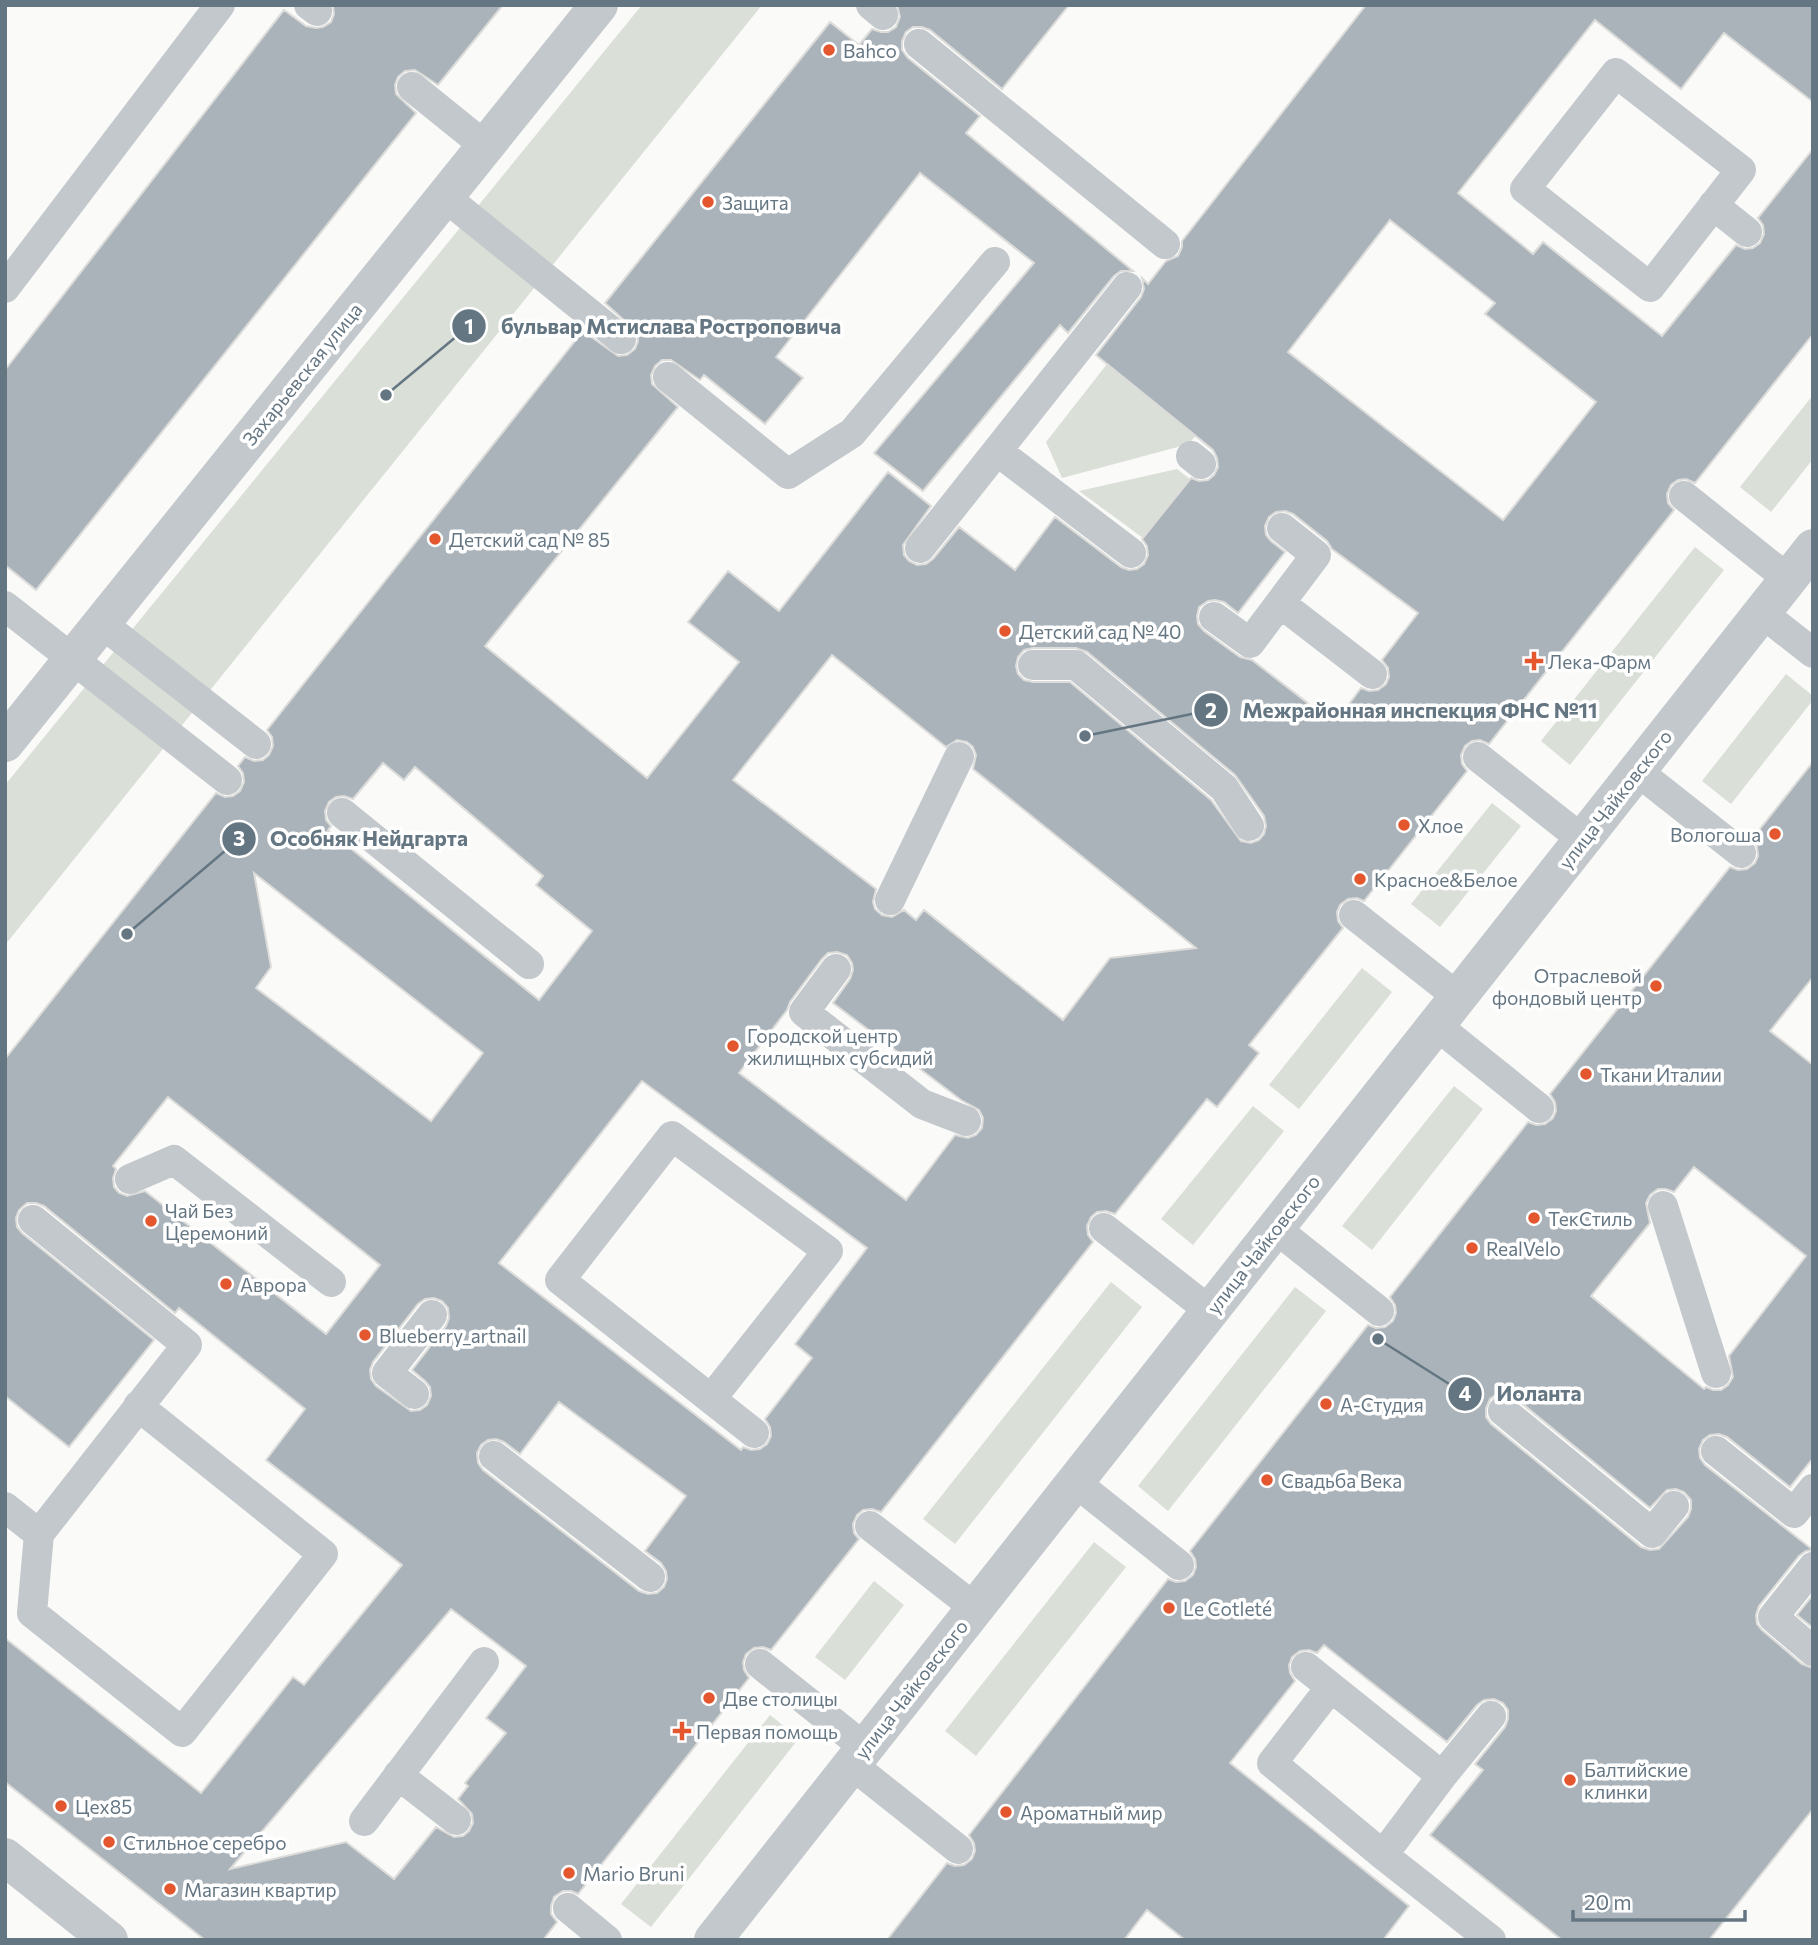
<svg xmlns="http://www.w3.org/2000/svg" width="1818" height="1945" viewBox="0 0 1818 1945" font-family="Commissioner,sans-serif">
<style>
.green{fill:#dadfd7}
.building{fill:#aab3b9;stroke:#dcdcda;stroke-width:2;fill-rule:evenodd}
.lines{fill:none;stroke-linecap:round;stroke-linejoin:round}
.service{stroke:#c3c8cc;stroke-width:30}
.minor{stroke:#c3c8cc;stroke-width:38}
.tertiary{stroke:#c3c8cc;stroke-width:38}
.poi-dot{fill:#e4572e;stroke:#fff;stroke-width:2.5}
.labels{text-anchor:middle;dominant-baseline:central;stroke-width:7;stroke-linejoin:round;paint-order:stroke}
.poi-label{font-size:19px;fill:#657683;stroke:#fff;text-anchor:start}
.street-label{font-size:19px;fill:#657683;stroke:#fff}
.leader{fill:none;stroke:#657683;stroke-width:2.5}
.callout-dot{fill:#657683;stroke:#fff;stroke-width:2.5}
.mark-label{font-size:21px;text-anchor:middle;font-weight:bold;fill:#fff}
.callout-label{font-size:21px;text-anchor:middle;font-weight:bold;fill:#657683;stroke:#fff;stroke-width:7;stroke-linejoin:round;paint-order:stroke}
</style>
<rect width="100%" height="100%" fill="#fafaf8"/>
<path class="green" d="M642 5H762L5 945V785Z
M1107 364 1196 435 1189 444 1062 478 1046 442Z
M1813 395V459L1771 512 1740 487Z
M1177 469 1190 479 1143 538 1079 491Z
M1695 547 1724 570 1570 765 1541 741Z
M1786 674 1813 696V700L1731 804 1702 781Z
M1492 803 1521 826 1440 927 1411 904Z
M1362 968 1392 992 1299 1109 1269 1085Z
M1454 1086 1483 1109 1372 1250 1342 1226Z
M1253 1106 1284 1131 1193 1245 1161 1219Z
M1111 1282 1142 1307 955 1544 923 1519Z
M1295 1287 1326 1311 1168 1511 1138 1486Z
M1094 1542 1126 1567 976 1756 945 1731Z
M874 1581 904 1605 845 1680 815 1657Z
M770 1715 799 1738 651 1927 621 1904Z"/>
<path class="building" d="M333 5H503L438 85 415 70 405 71 398 77 395 85 396 94 416 113 36 590 5 565V370L284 10 306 26 316 28 323 27 331 22 334 14Z
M897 5H1069L1002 89 930 30 922 27H913L906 32 902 41V50L908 58 980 116 966 133 1133 271H1121L1114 276 1068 333 1060 325 923 491 874 453 1034 263 920 173 776 357 803 378 765 424 704 375 700 380 671 360H662L655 366 651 375 652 384 678 407 485 646 647 778 739 662 688 622 728 571 779 611 888 472 931 506 903 545 904 555 909 561 917 565 926 564 933 559 959 527 1015 570 1055 517 1121 567 1129 570 1137 569 1144 564 1148 555 1147 546 1142 539 1191 478 1199 481 1208 480 1214 475 1218 467 1217 458 1213 450 1096 355 1141 297 1144 289 1142 278 1148 284 1166 261 1178 256 1182 247V241L1366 5H1813V102L1724 33 1681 89 1595 20 1458 193 1533 254 1543 242 1662 336 1736 245 1745 249 1753 248 1760 243 1764 234 1763 225 1758 218 1813 149V334L1695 483 1686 479 1678 480 1671 485 1667 494 1668 503 1674 510 1489 744 1480 740 1472 741 1465 746 1461 755 1462 764 1467 771 1364 901 1357 898 1348 899 1340 905 1337 912 1338 921 1343 928 1249 1045 1259 1053 1217 1107 1207 1099 1115 1214 1106 1211 1097 1212 1091 1217 1087 1226 1088 1235 1093 1242 881 1512 872 1509 863 1510 857 1515 853 1524 854 1533 859 1539 771 1650 763 1647 754 1648 746 1654 743 1662 744 1670 749 1678 578 1894 571 1891H563L554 1897 551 1906V1914L557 1922 543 1940H205L5 1782V1638L201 1793 293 1677 304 1685 402 1565 266 1460 305 1409 179 1308 175 1313 44 1206 36 1203H27L19 1210 16 1218 17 1227 22 1233 154 1340 69 1447 5 1396V1059L216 793 225 797 233 796 240 791 244 782 243 773 238 766 245 757 254 761 263 760 269 755 273 746 272 737 267 730 583 331 618 356 627 355 635 349 638 341 637 332 605 303 830 22 859 45 872 29 881 32H888L896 27 900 17ZM1390 220 1495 303 1485 314 1596 402 1503 520 1288 352ZM1285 511 1293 514 1327 541 1332 549 1418 613 1382 660 1388 668 1389 677 1386 684 1378 690 1369 691 1361 688 1338 719 1330 712 1326 717 1252 660 1240 657 1204 631 1198 624 1197 616 1199 607 1208 601 1215 600 1224 602 1238 613 1285 552 1271 541 1266 535 1265 526 1269 517 1276 512ZM1033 648H1076L1087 652 1235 775 1264 816 1266 826 1264 834 1259 840 1251 843 1241 841 1211 800 1070 682H1033L1024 680 1018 674 1016 666 1018 657 1024 650ZM832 655 946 747 957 740 967 742 973 747 976 755 973 769 1196 948 1110 958 1063 1020 924 910 916 920 904 910 892 917 882 915 875 909 873 902 876 889 733 780ZM383 763 404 780 415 767 543 876 536 885 592 931 539 1000 328 830 331 826 326 820 325 811 329 802 336 797 344 796 353 799ZM254 873 483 1053 431 1121 256 988 271 967ZM837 952 847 955 852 963 853 970 850 979 833 1003 961 1100 979 1110 983 1118 982 1128 976 1135 968 1138 955 1135 906 1200 739 1073 787 1010 790 1002 822 959 828 953ZM642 1081 867 1248 795 1344 812 1358 765 1419 770 1427 771 1436 767 1444 760 1449 751 1450 743 1447 741 1450 499 1263ZM168 1097 380 1265 326 1334 145 1191 127 1196 119 1193 114 1187 113 1178 116 1169 113 1166ZM434 1298 442 1301 448 1308 449 1318 446 1326 412 1370 425 1381 430 1387 431 1396 427 1405 420 1410 411 1411 376 1386 371 1379 370 1370 373 1362 418 1304 425 1299ZM559 1402 686 1496 645 1551 661 1563 666 1571 667 1579 664 1587 657 1593 648 1594 639 1591 483 1470 478 1463 477 1453 481 1445 488 1440 496 1439 504 1442 520 1454ZM451 1609 526 1666 486 1718 506 1733 465 1783 468 1786 458 1799 472 1814 473 1823 469 1831 463 1836 454 1837 436 1827 394 1879 346 1842 230 1869Z
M1813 762V977L1770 1031 1813 1065V1458L1790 1487 1727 1437 1719 1434 1710 1435 1703 1440 1699 1449 1700 1458 1705 1465 1813 1550 1806 1551 1799 1556 1759 1606 1756 1615 1757 1624 1762 1630 1802 1664 1813 1668V1809L1709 1940H1562L1430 1835 1483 1770 1475 1764 1505 1727 1508 1719V1710L1503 1703 1494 1699 1484 1700 1477 1705 1447 1742 1324 1645 1317 1653 1309 1650 1300 1651 1292 1657 1289 1665 1290 1673 1295 1681 1230 1763 1409 1906 1383 1940H1185L1147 1910 1124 1940H887L947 1863 955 1866 964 1865 972 1859 975 1851 974 1843 969 1835 1168 1579 1176 1582 1185 1581 1193 1575 1196 1567 1195 1559 1190 1551 1368 1325 1376 1328 1385 1327 1393 1321 1396 1313 1395 1305 1390 1297 1528 1122 1536 1125 1545 1124 1553 1118 1556 1111 1555 1102 1550 1094 1730 867 1738 870 1747 869 1755 863 1758 856 1757 847 1752 839ZM1694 1167 1806 1256 1729 1356 1733 1377 1728 1385 1721 1390H1713L1706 1387 1704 1389 1591 1296 1650 1223 1646 1203 1650 1195 1658 1189H1666L1674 1192ZM1497 1394H1506L1514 1397 1650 1508 1667 1490 1676 1489 1684 1492 1691 1500V1509L1688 1517 1659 1549 1650 1550 1641 1547 1491 1424 1486 1417V1408L1490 1399Z
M1813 1595V1628L1797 1615Z"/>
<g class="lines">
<path class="service" d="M309 5 317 11
M871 5 883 15
M919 44 1165 244
M1616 73 1741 170 1650 287 1525 189Z
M412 87 485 146
M445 197 621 339
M1713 205 1747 232
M5 288 220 5
M668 377 788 474 852 433 995 262
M997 451 1131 553
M1191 456 1201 464
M1684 496 1788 579
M1282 528 1316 555 1280 603 1372 674
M920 548 1127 287
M5 606 227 780
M1762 613 1813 653
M1214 617 1250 643 1280 603
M101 623 256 744
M1033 665H1076L1224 788 1249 826
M1478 757 1583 840
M1637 771 1741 853
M342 813 529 964
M890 900 959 757
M1354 915 1458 997
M836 969 804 1012 922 1104 966 1121
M1436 1025 1539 1108
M130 1179 174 1160 331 1282
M1663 1206 1716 1373
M33 1220 187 1345 39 1534 32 1613 182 1732 323 1554 138 1406
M1104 1228 1210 1311
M1275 1228 1379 1311
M414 1394 387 1373 432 1315
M711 1399 828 1251 672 1136 560 1280 754 1433
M1503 1411 1652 1533 1674 1506
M1716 1451 1794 1513 1813 1489
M494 1456 650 1577
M1075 1482 1179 1565
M5 1507 39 1534
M870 1526 975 1608
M1813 1567 1773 1617 1813 1651
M760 1664 864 1747
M1306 1667 1442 1776 1383 1855 1491 1940
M1331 1687 1272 1763 1383 1855
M851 1764 958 1849
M398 1775 456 1820
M1442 1776 1491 1716
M364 1821 484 1662
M568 1908 607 1940"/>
<path class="minor" d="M5 743 599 5"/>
<path class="tertiary" d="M5 1857 109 1940
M713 1940 1813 548"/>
</g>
<g class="poi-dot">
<circle cx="829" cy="50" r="7"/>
<circle cx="708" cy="202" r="7"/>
<circle cx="435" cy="539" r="7"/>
<circle cx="1005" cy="631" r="7"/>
<path d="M1530.5 650.5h7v7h7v7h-7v7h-7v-7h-7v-7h7z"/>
<circle cx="1404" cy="825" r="7"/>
<circle cx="1775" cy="834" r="7"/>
<circle cx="1360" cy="879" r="7"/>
<circle cx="1656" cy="986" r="7"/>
<circle cx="733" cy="1046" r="7"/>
<circle cx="1586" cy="1074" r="7"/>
<circle cx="1534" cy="1218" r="7"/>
<circle cx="151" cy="1221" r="7"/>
<circle cx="1472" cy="1248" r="7"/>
<circle cx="226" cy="1284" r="7"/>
<circle cx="365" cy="1335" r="7"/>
<circle cx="1326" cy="1404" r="7"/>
<circle cx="1267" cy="1480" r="7"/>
<circle cx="1169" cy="1608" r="7"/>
<circle cx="709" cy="1698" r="7"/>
<path d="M678.5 1720.5h7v7h7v7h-7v7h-7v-7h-7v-7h7z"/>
<circle cx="1570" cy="1780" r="7"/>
<circle cx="61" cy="1806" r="7"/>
<circle cx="1006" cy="1812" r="7"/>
<circle cx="109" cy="1842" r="7"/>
<circle cx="569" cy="1873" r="7"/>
<circle cx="170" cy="1889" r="7"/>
</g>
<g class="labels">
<g class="poi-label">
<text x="843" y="50">Bahco</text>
<text x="722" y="202">Защита</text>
<text x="449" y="539">Детский сад № 85</text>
<text x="1019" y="631">Детский сад № 40</text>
<text x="1548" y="661">Лека-Фарм</text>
<text x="1418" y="825">Хлое</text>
<text x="1761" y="834" text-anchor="end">Вологоша</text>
<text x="1374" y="879">Красное&amp;Белое</text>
<text x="1642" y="975" text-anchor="end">Отраслевой<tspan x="1642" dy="22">фондовый центр</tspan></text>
<text x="747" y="1035">Городской центр<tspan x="747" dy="22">жилищных субсидий</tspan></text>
<text x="1600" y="1074">Ткани Италии</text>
<text x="165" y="1210">Чай Без<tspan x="165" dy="22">Церемоний</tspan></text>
<text x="1548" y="1218">ТекСтиль</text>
<text x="1486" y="1248">RealVelo</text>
<text x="240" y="1284">Аврора</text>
<text x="379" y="1335">Blueberry_artnail</text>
<text x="1340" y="1404">А-Студия</text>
<text x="1281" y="1480">Свадьба Века</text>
<text x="1183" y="1608">Le Cotleté</text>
<text x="723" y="1698">Две столицы</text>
<text x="696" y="1731">Первая помощь</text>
<text x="1584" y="1769">Балтийские<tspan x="1584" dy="22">клинки</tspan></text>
<text x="75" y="1806">Цех85</text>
<text x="1020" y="1812">Ароматный мир</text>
<text x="123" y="1842">Стильное серебро</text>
<text x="583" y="1873">Mario Bruni</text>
<text x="184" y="1889">Магазин квартир</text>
</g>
<g class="street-label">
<text transform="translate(302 374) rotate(-51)">Захарьевская улица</text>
<text transform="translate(1615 799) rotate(-52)">улица Чайковского</text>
<text transform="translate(1263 1244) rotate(-52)">улица Чайковского</text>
<text transform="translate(911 1689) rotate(-52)">улица Чайковского</text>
</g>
</g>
<path class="leader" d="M386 395L469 326M1085 736L1211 710M127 934L239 839M1378 1339L1465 1394"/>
<g class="callout-dot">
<circle cx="386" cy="395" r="7"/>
<circle cx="1085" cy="736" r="7"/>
<circle cx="127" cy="934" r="7"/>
<circle cx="1378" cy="1339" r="7"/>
<circle cx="469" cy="326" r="18"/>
<circle cx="1211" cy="710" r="18"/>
<circle cx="239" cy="839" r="18"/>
<circle cx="1465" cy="1394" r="18"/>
</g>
<g class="mark-label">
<text x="469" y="334">1</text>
<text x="1211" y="718">2</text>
<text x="239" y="846">3</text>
<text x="1465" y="1401">4</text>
</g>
<g class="callout-label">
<text x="671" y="334">бульвар Мстислава Ростроповича</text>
<text x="1420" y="718">Межрайонная инспекция ФНС №11</text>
<text x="369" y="846">Особняк Нейдгарта</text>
<text x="1539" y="1401">Иоланта</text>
</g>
<rect width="1818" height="1945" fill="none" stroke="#657683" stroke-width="14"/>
<path d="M1573 1910v10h172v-10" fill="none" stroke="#657683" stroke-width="3.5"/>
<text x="1584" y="1910" font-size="21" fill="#657683" stroke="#ffffff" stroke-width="5" paint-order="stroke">20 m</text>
</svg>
